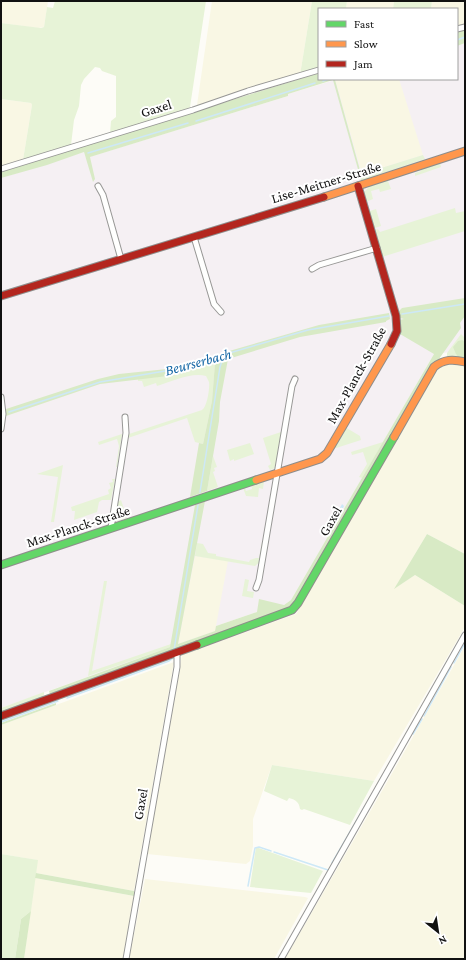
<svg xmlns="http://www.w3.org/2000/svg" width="466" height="960" viewBox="0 0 466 960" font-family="'Crimson Pro',serif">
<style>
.industrial{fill:#f5f0f3}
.farmland{fill:#f9f7e4}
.green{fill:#e7f3d7}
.forest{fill:#d8eac5}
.water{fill:#cde8f7}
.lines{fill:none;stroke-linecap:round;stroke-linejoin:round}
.stream{stroke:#cde8f7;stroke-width:1.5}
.street-casing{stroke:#979795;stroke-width:7}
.fast-casing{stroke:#8e8d8b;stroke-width:9}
.slow-casing{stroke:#8e8d8b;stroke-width:9}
.jam-casing{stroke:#8e8d8b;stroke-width:9}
.street{stroke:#fffffe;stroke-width:5}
.fast{stroke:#63d668;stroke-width:7}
.slow{stroke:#ff974d;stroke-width:7}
.jam{stroke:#b3261e;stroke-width:7}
.labels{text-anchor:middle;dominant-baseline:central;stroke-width:4;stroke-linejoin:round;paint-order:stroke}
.street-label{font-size:14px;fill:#111;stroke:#fff}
.water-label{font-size:15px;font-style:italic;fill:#1768a6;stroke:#fff}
</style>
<rect width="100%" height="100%" fill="#fdfcf7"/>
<path class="industrial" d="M465 43V355L451 352 434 354 328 537 291 600 284 605 257 612 216 626 215 631 1 708V178L84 152 86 158 288 96V94L338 79H457V46Z"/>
<path class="farmland" d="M1 1H48L44 27 38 28 1 23Z
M212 1H312L300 75 199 106 197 105Z
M347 1H394L393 9H346Z
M432 1H465V25L457 28V9H431Z
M335 79H399L423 155 362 174Z
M1 99 31 103 32 105 23 160 1 167Z
M447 363 465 366V554L427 534 395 588 415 575 465 606V627L374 781 272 765 253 819V846L250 861 246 864 147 854 182 655 296 614 439 367Z
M195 556 228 561 215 631 178 644Z
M465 646V959H285L375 803Z
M174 662 134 891 36 873 37 860 1 854V725Z
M35 878 134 896 123 959H24Z
M145 879 305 897 308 898 274 959H129Z"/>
<path class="green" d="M55 1H206L190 107 187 109 110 133 111 121 116 117V76L102 71 100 68 95 67 84 79 81 85 79 106 74 120 71 145 23 160 32 105 31 103 1 99V23L41 28 44 27 47 7 53 8Z
M312 1H347L346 9H319V70L300 75Z
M394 1H432L431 9H393Z
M423 155 425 159 371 177 363 181 362 174Z
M440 162 441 167 415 176V173L421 171V167Z
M391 177 394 179 388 181 391 189 380 192 379 189 371 191 373 199 366 202 364 192 370 186 377 184V183L368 186 364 190C368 181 383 180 391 177Z
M369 208 370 211 376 209 381 226 375 228V230L378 229 380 232 455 208 456 213 465 211V231L382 257 376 239 377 238V234L375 235 368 209Z
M461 334 465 338V341L462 340 456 354 460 359 447 357V353Z
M215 363 212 401 203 444 195 442 187 418 128 438 129 434 202 410C207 407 210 388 209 382 208 380 207 378 206 376 191 372 171 382 157 386L156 383 144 387 142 381H138V379L177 375Z
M345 427 360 436 361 440 333 449Z
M281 432V434L277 465 275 468 270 470 268 466 271 464 263 438Z
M122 434 117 467H116L119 446 117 439 99 445 98 442Z
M383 442 362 478 359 477 367 464 363 452 352 455 351 452Z
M250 443 254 454 234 461V459L230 461 227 450Z
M213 456 217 467 214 468 215 471 213 472 218 487 207 491Z
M63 465 54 522H51L58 477 37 474Z
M112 479H115L111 500H102L99 502 97 512 74 520 75 511H72L71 507 109 494 108 490 111 488 109 483 113 482Z
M264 481 263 489 259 488 258 497 246 496 243 488H245L246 491 252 489 251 484Z
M121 500 127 518 115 522 118 502Z
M262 542 264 544 261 561 255 566 195 556 197 543 203 544 208 553 216 554V556L249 562 250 560 256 558H259Z
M245 579 249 580 247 591 254 592 253 598 242 596Z
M104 581H107L92 671 171 644 170 647 88 676Z
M44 692V695L41 698 1 713V708Z
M272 765 374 781 350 825 304 809 302 810 300 809C299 802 296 800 289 798L287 801 264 791Z
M256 847 323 871 311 893 250 887Z
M1 854 38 860 31 911 21 919 15 959 1 958Z"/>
<path class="forest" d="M465 30V43L457 46V32Z
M319 73V79H336L335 80 363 181 361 180 333 80 288 94V96L90 157 95 179 93 182 84 152 47 165 1 178V172Z
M465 298V316L460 323 461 328 434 366 294 607 50 694 49 691 170 647 195 505 205 501 178 644 215 631 216 626 257 612 259 599 284 605 291 600 434 354 400 334 399 320 404 319 400 318 399 311 402 308Z
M389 313 390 319 386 321V322L300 337 228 359 220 402 219 421 207 491 190 497 199 443 203 444 212 401 215 363 177 375 100 384 6 416V409L98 379 119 374 167 369 319 325Z
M462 340 465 341V360C457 359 456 354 453 347L458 341Z
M427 534 465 554V606L415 575 394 589Z
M56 703V705L1 725V723Z
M36 873 134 891V896L35 878Z
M31 911 24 959H15L21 919Z"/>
<path class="water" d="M342 504 344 506 329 535 327 533Z"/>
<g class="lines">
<path class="stream" d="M457 40 465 37
M323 81 329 79
M196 121 315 83
M88 153 188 123
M402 314 465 304
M9 412 100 382 171 370 308 330 389 316
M200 492 220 367 224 355
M174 650 198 505
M454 663 465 643
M67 698 169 661 172 659
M424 716 451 667
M1 722 58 701
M413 734 422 719
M274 852 328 870
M332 863 365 806
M248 886 255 848 259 847 271 851"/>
<defs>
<path id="street" d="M457 29 465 27
M1 169 193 110 248 91 319 70
M98 186 103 195 121 259
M194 237 214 304 221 312
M312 269 319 265 377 248
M1 397 3 414 1 429
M111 528 126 433 125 417
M256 588 259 580 292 386 295 379
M126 959 177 667V653
M281 959 465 635"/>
<path id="fast" d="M1 565 256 480
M197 645 292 610 298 603 394 437"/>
<path id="slow" d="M324 197 465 151
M394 437 434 367C444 359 453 359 465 362
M256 480 320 459 327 453 391 344"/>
<path id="jam" d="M358 186 396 316 397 331 391 344
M1 296 324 197
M1 716 197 645"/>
</defs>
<use href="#street" class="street-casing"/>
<use href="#fast" class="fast-casing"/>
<use href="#slow" class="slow-casing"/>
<use href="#jam" class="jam-casing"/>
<use href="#street" class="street"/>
<use href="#fast" class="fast"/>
<use href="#slow" class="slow"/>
<use href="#jam" class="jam"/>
</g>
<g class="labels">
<g class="street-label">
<text transform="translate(156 108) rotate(-17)">Gaxel</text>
<text transform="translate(326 182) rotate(-17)">Lise-Meitner-Straße</text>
<text transform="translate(356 375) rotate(-61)">Max-Planck-Straße</text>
<text transform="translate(330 521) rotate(-60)">Gaxel</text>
<text transform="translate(78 526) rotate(-18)">Max-Planck-Straße</text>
<text transform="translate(140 804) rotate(-80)">Gaxel</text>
</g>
<g class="water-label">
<text transform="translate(198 362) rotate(-15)">Beurserbach</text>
</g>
</g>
<rect width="466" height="960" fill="none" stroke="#111111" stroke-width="4"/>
<rect x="318" y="8" width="140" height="72" fill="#ffffff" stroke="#a0a0a0"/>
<rect x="326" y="21" width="20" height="6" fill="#63d668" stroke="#a0a0a0"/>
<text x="354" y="28" font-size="12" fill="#111111">Fast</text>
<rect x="326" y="41" width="20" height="6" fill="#ff974d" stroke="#a0a0a0"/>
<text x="354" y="48" font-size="12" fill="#111111">Slow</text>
<rect x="326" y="61" width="20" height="6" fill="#b3261e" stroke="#a0a0a0"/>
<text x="354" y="68" font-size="12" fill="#111111">Jam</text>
<g transform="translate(438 932) rotate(150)" stroke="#ffffff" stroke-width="3" paint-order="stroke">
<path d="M0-3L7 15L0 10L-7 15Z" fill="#111111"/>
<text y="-6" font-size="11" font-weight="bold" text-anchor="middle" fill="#111111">N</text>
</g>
</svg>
